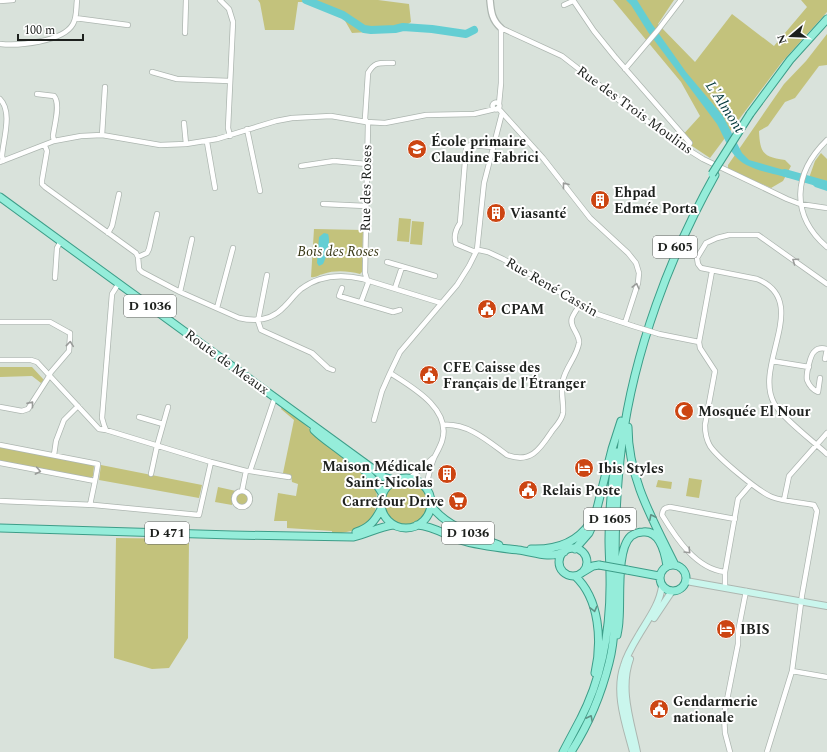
<svg xmlns="http://www.w3.org/2000/svg" width="827" height="752" viewBox="0 0 827 752" font-family="Spectral,serif">
<style>
.green{fill:#c3c27c}
.water{fill:#64ced3}
.lines{fill:none;stroke-linecap:round;stroke-linejoin:round}
.river{stroke:#64ced3;stroke-width:8}
.minor-casing{stroke:#adb6b0;stroke-width:6}
.tertiary-casing{stroke:#adb6b0;stroke-width:8}
.secondary-casing{stroke:#adb6b0;stroke-width:8}
.primary-casing{stroke:#3d9d88;stroke-width:9}
.minor{stroke:#fff;stroke-width:4.5}
.tertiary{stroke:#fff;stroke-width:5.5}
.secondary{stroke:#caf6ed;stroke-width:6}
.primary{stroke:#95edda;stroke-width:7}
.minor-bridge-casing{stroke:#adb6b0;stroke-width:6;stroke-linecap:butt}
.primary-bridge-casing{stroke:#3d9d88;stroke-width:9;stroke-linecap:butt}
.minor-bridge{stroke:#fff;stroke-width:4.5}
.primary-bridge{stroke:#95edda;stroke-width:7}
.oneway{stroke:#999b99}
.oneway2{stroke:#5f9185}
.labels{text-anchor:middle;dominant-baseline:central;stroke-width:4;stroke-linejoin:round;paint-order:stroke}
.shield{fill:#fff;stroke:#616361;stroke-width:1}
.shield-label{font-size:13px;font-weight:bold;fill:#1d201d}
.street-label{font-size:14px;fill:#1d201d;stroke:#fff}
.poi-label{font-size:14px;font-weight:bold;fill:#1d201d;stroke:#fff;text-anchor:start}
.park-label{font-size:14px;font-style:italic;fill:#373614;stroke:#fff}
.water-label{font-size:15px;font-style:italic;fill:#04393b;stroke:#fff}
</style>
<rect width="100%" height="100%" fill="#d9e2db"/>
<path class="green" d="M258 0H378L409 4 411 22 399 30 352 33 344 19 304 2H298L294 30H265L260 3Z
M613 0H674L658 24 695 62 732 14 774 46 807 7 801 0H827V12L782 62 710 158 680 138 700 116 681 82Z
M827 34V65L819 66 795 98 785 102 768 126 759 131C760 154 764 157 785 160L791 166 783 181 771 188 728 169V165L784 84 806 61Z
M821 153 827 159V181L809 178 815 161Z
M399 218 411 219 409 242 397 241Z
M412 221 424 222 422 245 410 244Z
M314 229 363 230 362 272 360 274C348 271 335 270 323 274 318 275 316 278 311 277Z
M0 367H32L44 380 41 383 32 376 0 377Z
M283 405C293 414 303 423 313 432 329 445 345 458 360 472 365 476 372 481 375 487 377 492 377 497 376 502 376 528 353 532 332 534V531L287 528V521H274L278 493 296 496 298 484 292 482 291 475 283 473 294 420 281 409Z
M0 447 93 465 94 466 93 476 91 478 0 461Z
M101 465 202 485 199 498 99 480Z
M689 478 702 480 699 498 686 496Z
M658 480 672 482 671 489 656 487Z
M382 503a23 23 0 1 1 46 0a23 23 0 1 1-46 0Z
M218 487 236 491 233 496 232 505 215 502Z
M236 499a6 6 0 1 1 12 0a6 6 0 1 1-12 0Z
M116 538 189 539 188 638 169 668 152 669 114 658Z"/>
<path class="water" d="M626 0H637L652 24 686 72 723 116 742 153 749 160 784 170 794 174 795 178H790C775 174 749 170 738 159 729 151 723 135 717 124L648 32 631 5Z
M813 179 827 181V191L815 187 811 183Z
M324 233 328 234C331 242 327 256 323 264L319 266 317 263 319 237Z"/>
<g class="lines">
<path class="river" d="M306 0 343 15 364 29 371 30 395 29 403 27 432 29 466 34 474 30
M785 173 827 185"/>
<defs>
<path id="minor" d="M220 0 229 9 233 22 228 128 230 136
M573 0 594 31 615 57 690 143 687 149
M0 1 13 0
M564 5 573 1
M75 18 128 25
M185 33 186 0
M0 44C18 46 63 42 73 24 77 17 76 8 77 0
M625 69 658 30 681 0
M152 72 177 79 230 81
M37 94 54 96C61 104 54 126 53 136L54 141
M0 99C13 112 3 140 2 156L3 161
M492.5 106a3.5 3.5 0 1 1 7 0a3.5 3.5 0 1 1-7 0Z
M499 104 501 83V28L562 56 638 115 687 149 703 159 787 199 800 204 827 208
M498 108 543 158 590 218 628 253 636 263 639 273 638 283 625 323
M184 123 186 144
M247 129 260 191
M102 135 105 87
M827 140C793 173 790 215 827 247
M207 142 215 188
M45 146 47 151 42 180V184L45 187 136 253 138 257 139 269 142 272 180 292 239 318C256 322 272 320 284 307 290 301 295 294 301 289 320 275 341 274 363 279L441 303
M493 147 471 145 468 146 466 149 460 223C456 229 453 236 456 244L473 251 479 250 488 252 503 259 539 279 589 311 597 314 633 326
M0 162 54 141 81 136 102 135 160 145 186 144 217 139 276 121 292 118 331 116 366 122 385 123 426 115 474 114 495 109
M301 166 334 161 367 164
M323 204 366 206
M108 233 112 226 119 194
M138 257 147 253 149 249 157 214
M387 262 435 276
M712 271 699 342 700 348 715 371 705 425C705 432 706 439 710 446 718 458 759 492 772 497 785 502 801 502 814 505L817 511 802 595 792 671 767 752
M55 278 57 248 61 241
M827 284 758 235H729L717 238 706 243 697 258 698 264 701 268 757 279C812 301 753 365 774 403 782 418 813 441 827 454
M342 288 339 296 393 312 400 310
M395 288 402 267
M180 292 192 239
M361 302 368 283 365 273 368 124 365 119 368 73C375 61 380 63 393 63
M217 308 233 248
M258 321 261 330 312 353 328 368 333 370
M258 321 267 275
M0 322H50L68 332 70 333V337L69 351 51 372 48 378 28 409 22 411 0 407
M659 334 699 342
M825 359 827 349
M0 360H31L37 362 99 429 106 430 211 462 246 471H250L275 397
M772 361 809 367
M390 373C412 387 452 409 442 441 440 447 437 452 434 458 430 468 428 477 426 488
M820 378 818 392C813 390 809 385 807 380 806 375 810 354 815 351 818 348 823 348 827 349
M139 417 163 424
M374 420 382 391 390 373 400 352 457 285 469 266 477 250 484 183 502 113
M443 425C468 423 488 441 507 455 531 464 540 449 552 431 556 426 562 420 563 413 564 402 560 392 563 380 566 367 577 356 579 343 580 334 569 327 572 318 574 313 577 309 580 305
M106 430 104 425 102 418 112 294 119 283
M0 445 98 464 95 481 0 463
M54 455 56 441 64 420 78 406
M250 471 289 477
M151 474 157 446 168 407
M410 478 433 458
M242 491 246 471
M234 499a8 8 0 1 1 16 0a8 8 0 1 1-16 0Z
M784 500 789 476 827 433
M0 501 94 505 199 515 211 462
M90 505 95 481
M725 572C696 569 676 538 662 515 663 509 664 508 670 507L735 519
M725 588V572L738 499 751 484
M792 671 827 677
M730 752 725 733 724 715 738 644V632L746 591"/>
<path id="tertiary" d="M490 0C491 12 492 20 501 28"/>
<path id="secondary" d="M686 581 827 606
M654 618 672 591
M630 659C619 690 631 722 637 752
M633 752C626 725 614 693 624 665 627 654 634 643 640 633 649 618 660 603 662 586"/>
<path id="primary" d="M750 114 790 60 827 19
M0 197 384 477 394 480
M628 427C628 478 653 520 675 565
M314 430C323 439 333 445 343 453 358 463 373 477 382 493
M381 503a25 25 0 1 1 50 0a25 25 0 1 1-50 0Z
M431 505C443 525 478 537 499 545
M417 525C433 526 446 535 460 540 479 546 499 548 518 550 534 552 548 559 564 552
M0 528 232 535 353 537C367 534 379 527 393 525
M356 532C369 528 375 521 381 509
M559 562a14 14 0 1 1 28 0a14 14 0 1 1-28 0Z
M531 549C555 550 576 544 590 523
M575 549 589 533 593 524 612 449 621 421
M660 578a13 13 0 1 1 26 0a13 13 0 1 1-26 0Z
M627 570 659 576
M583 572 593 566 599 565
M575 576C600 599 602 642 595 673
M617 635C618 630 619 625 619 620 621 600 616 549 631 536 634 534 638 532 643 532 660 530 665 553 667 566
M580 720C603 676 611 626 610 576 610 564 609 552 609 540 609 511 612 481 617 452
M563 752 581 718
M571 752C589 724 601 695 609 663 617 633 615 592 615 561 615 521 617 482 622 443 634 352 670 255 715 175"/>
</defs>
<use href="#minor" class="minor-casing"/>
<use href="#tertiary" class="tertiary-casing"/>
<use href="#secondary" class="secondary-casing"/>
<use href="#primary" class="primary-casing"/>
<use href="#minor" class="minor"/>
<use href="#tertiary" class="tertiary"/>
<use href="#secondary" class="secondary"/>
<use href="#primary" class="primary"/>
<defs>
<path id="minor-bridge" d="M633 326 659 334"/>
<path id="primary-bridge" d="M712 174 750 114
M599 565 627 570"/>
</defs>
<use href="#minor-bridge" class="minor-bridge-casing"/>
<use href="#primary-bridge" class="primary-bridge-casing"/>
<use href="#minor-bridge" class="minor-bridge"/>
<use href="#primary-bridge" class="primary-bridge"/>
</g>
<defs><path id="oneway-chevron" d="M-2-3.5L2.5 0L-2 3.5" fill="none" stroke-width="1.6" stroke-linecap="round" stroke-linejoin="round"/></defs>
<g class="oneway">
<use href="#oneway-chevron" transform="translate(565 185) rotate(-128)"/>
<use href="#oneway-chevron" transform="translate(795 261) rotate(-145)"/>
<use href="#oneway-chevron" transform="translate(636 286) rotate(-76)"/>
<use href="#oneway-chevron" transform="translate(70 344) rotate(-84)"/>
<use href="#oneway-chevron" transform="translate(31 404) rotate(-51)"/>
<use href="#oneway-chevron" transform="translate(38 471) rotate(11)"/>
<use href="#oneway-chevron" transform="translate(688 551) rotate(46)"/>
</g>
<g class="oneway2">
<use href="#oneway-chevron" transform="translate(652 517) rotate(-117)"/>
<use href="#oneway-chevron" transform="translate(594 609) rotate(76)"/>
<use href="#oneway-chevron" transform="translate(590 718) rotate(-63)"/>
</g>
<defs>
<symbol id="school-disc" viewBox="-11 -11 22 22"><circle r="9.5" fill="#cc4512" stroke="#fff"/><path d="M0-5L7-2L0 1L-7-2ZM-4 1L0 2.5L4 1V4Q0 6-4 4Z" fill="#fff"/></symbol>
<symbol id="building-disc" viewBox="-11 -11 22 22"><circle r="9.5" fill="#cc4512" stroke="#fff"/><path d="M-4-6H4V6H1V3H-1V6H-4ZM-2.5-4.3h1.7v1.8h-1.7ZM.8-4.3h1.7v1.8H.8ZM-2.5-1h1.7V.8h-1.7ZM.8-1h1.7V.8H.8Z" fill="#fff"/></symbol>
<symbol id="civic-disc" viewBox="-11 -11 22 22"><circle r="9.5" fill="#cc4512" stroke="#fff"/><path d="M-.6-6.5H3V-4.5H.6V-3L4-1V1h2V6H-6V1h2V-1L-.6-3ZM-1.2 2.5V6h2.4V2.5Z" fill="#fff"/></symbol>
<symbol id="mosque-disc" viewBox="-11 -11 22 22"><circle r="9.5" fill="#cc4512" stroke="#fff"/><path d="M3.5-4.9A6 6 0 1 0 3.5 4.9A5 5 0 1 1 3.5-4.9Z" fill="#fff"/></symbol>
<symbol id="hotel-disc" viewBox="-11 -11 22 22"><circle r="9.5" fill="#cc4512" stroke="#fff"/><path d="M-6-4.5h1.5V1H6V5H4.5V3h-9V5H-6ZM-4 0a1.8 1.8 0 1 1 3.6 0ZM.5 0V-2.5h3Q6-2.5 6 0Z" fill="#fff"/></symbol>
<symbol id="supermarket-disc" viewBox="-11 -11 22 22"><circle r="9.5" fill="#cc4512" stroke="#fff"/><path d="M-6-5.5h2.5l.6 2H6L4.5 2H-2.5L-4.4-4H-6ZM-1.5 3.2a1.3 1.3 0 1 0 .1 0ZM3 3.2a1.3 1.3 0 1 0 .1 0Z" fill="#fff"/></symbol>
</defs>
<g fill-rule="evenodd">
<use href="#school-disc" x="406" y="138" width="22" height="22"/>
<use href="#building-disc" x="589" y="189" width="22" height="22"/>
<use href="#building-disc" x="485" y="202" width="22" height="22"/>
<use href="#civic-disc" x="476" y="298" width="22" height="22"/>
<use href="#civic-disc" x="418" y="364" width="22" height="22"/>
<use href="#mosque-disc" x="673" y="400" width="22" height="22"/>
<use href="#hotel-disc" x="573" y="457" width="22" height="22"/>
<use href="#building-disc" x="436" y="463" width="22" height="22"/>
<use href="#civic-disc" x="517" y="479" width="22" height="22"/>
<use href="#supermarket-disc" x="447" y="490" width="22" height="22"/>
<use href="#hotel-disc" x="715" y="618" width="22" height="22"/>
<use href="#civic-disc" x="648" y="698" width="22" height="22"/>
</g>
<g class="labels">
<g class="shield">
<rect x="653" y="236" width="44" height="22" rx="3"/>
<rect x="124" y="295" width="52" height="22" rx="3"/>
<rect x="584" y="508" width="52" height="22" rx="3"/>
<rect x="145" y="522" width="44" height="22" rx="3"/>
<rect x="442" y="522" width="52" height="22" rx="3"/>
</g>
<g class="shield-label">
<text x="675" y="247">D 605</text>
<text x="150" y="306">D 1036</text>
<text x="610" y="519">D 1605</text>
<text x="167" y="533">D 471</text>
<text x="468" y="533">D 1036</text>
</g>
<g class="street-label">
<text transform="translate(635 110) rotate(36)">Rue des Trois Moulins</text>
<text transform="translate(366 188) rotate(-89)">Rue des Roses</text>
<text transform="translate(552 287) rotate(30)">Rue René Cassin</text>
<text transform="translate(227 362) rotate(36)">Route de Meaux</text>
</g>
<g class="poi-label">
<text x="431" y="141">École primaire<tspan x="431" dy="16">Claudine Fabrici</tspan></text>
<text x="614" y="192">Ehpad<tspan x="614" dy="16">Edmée Porta</tspan></text>
<text x="510" y="213">Viasanté</text>
<text x="501" y="309">CPAM</text>
<text x="443" y="367">CFE Caisse des<tspan x="443" dy="16">Français de l'Étranger</tspan></text>
<text x="698" y="411">Mosquée El Nour</text>
<text x="433" y="466" text-anchor="end">Maison Médicale<tspan x="433" dy="16">Saint-Nicolas</tspan></text>
<text x="598" y="468">Ibis Styles</text>
<text x="542" y="490">Relais Poste</text>
<text x="444" y="501" text-anchor="end">Carrefour Drive</text>
<text x="740" y="629">IBIS</text>
<text x="673" y="701">Gendarmerie<tspan x="673" dy="16">nationale</tspan></text>
</g>
<g class="park-label">
<text x="338" y="251">Bois des Roses</text>
</g>
<g class="water-label">
<text transform="translate(725 107) rotate(57)">L'Almont</text>
</g>
</g>
<g transform="translate(791 36) rotate(251)" stroke="#ffffff" stroke-width="3" paint-order="stroke">
<path d="M0-3L7 15L0 10L-7 15Z" fill="#1d201d"/>
<text y="-6" font-size="11" font-weight="bold" text-anchor="middle" fill="#1d201d">N</text>
</g>
<path d="M18 34v6h65v-6" fill="none" stroke="#1d201d" stroke-width="2"/>
<text x="24" y="34" font-size="12" fill="#1d201d" stroke="#ffffff" stroke-width="3" paint-order="stroke">100 m</text>
</svg>
